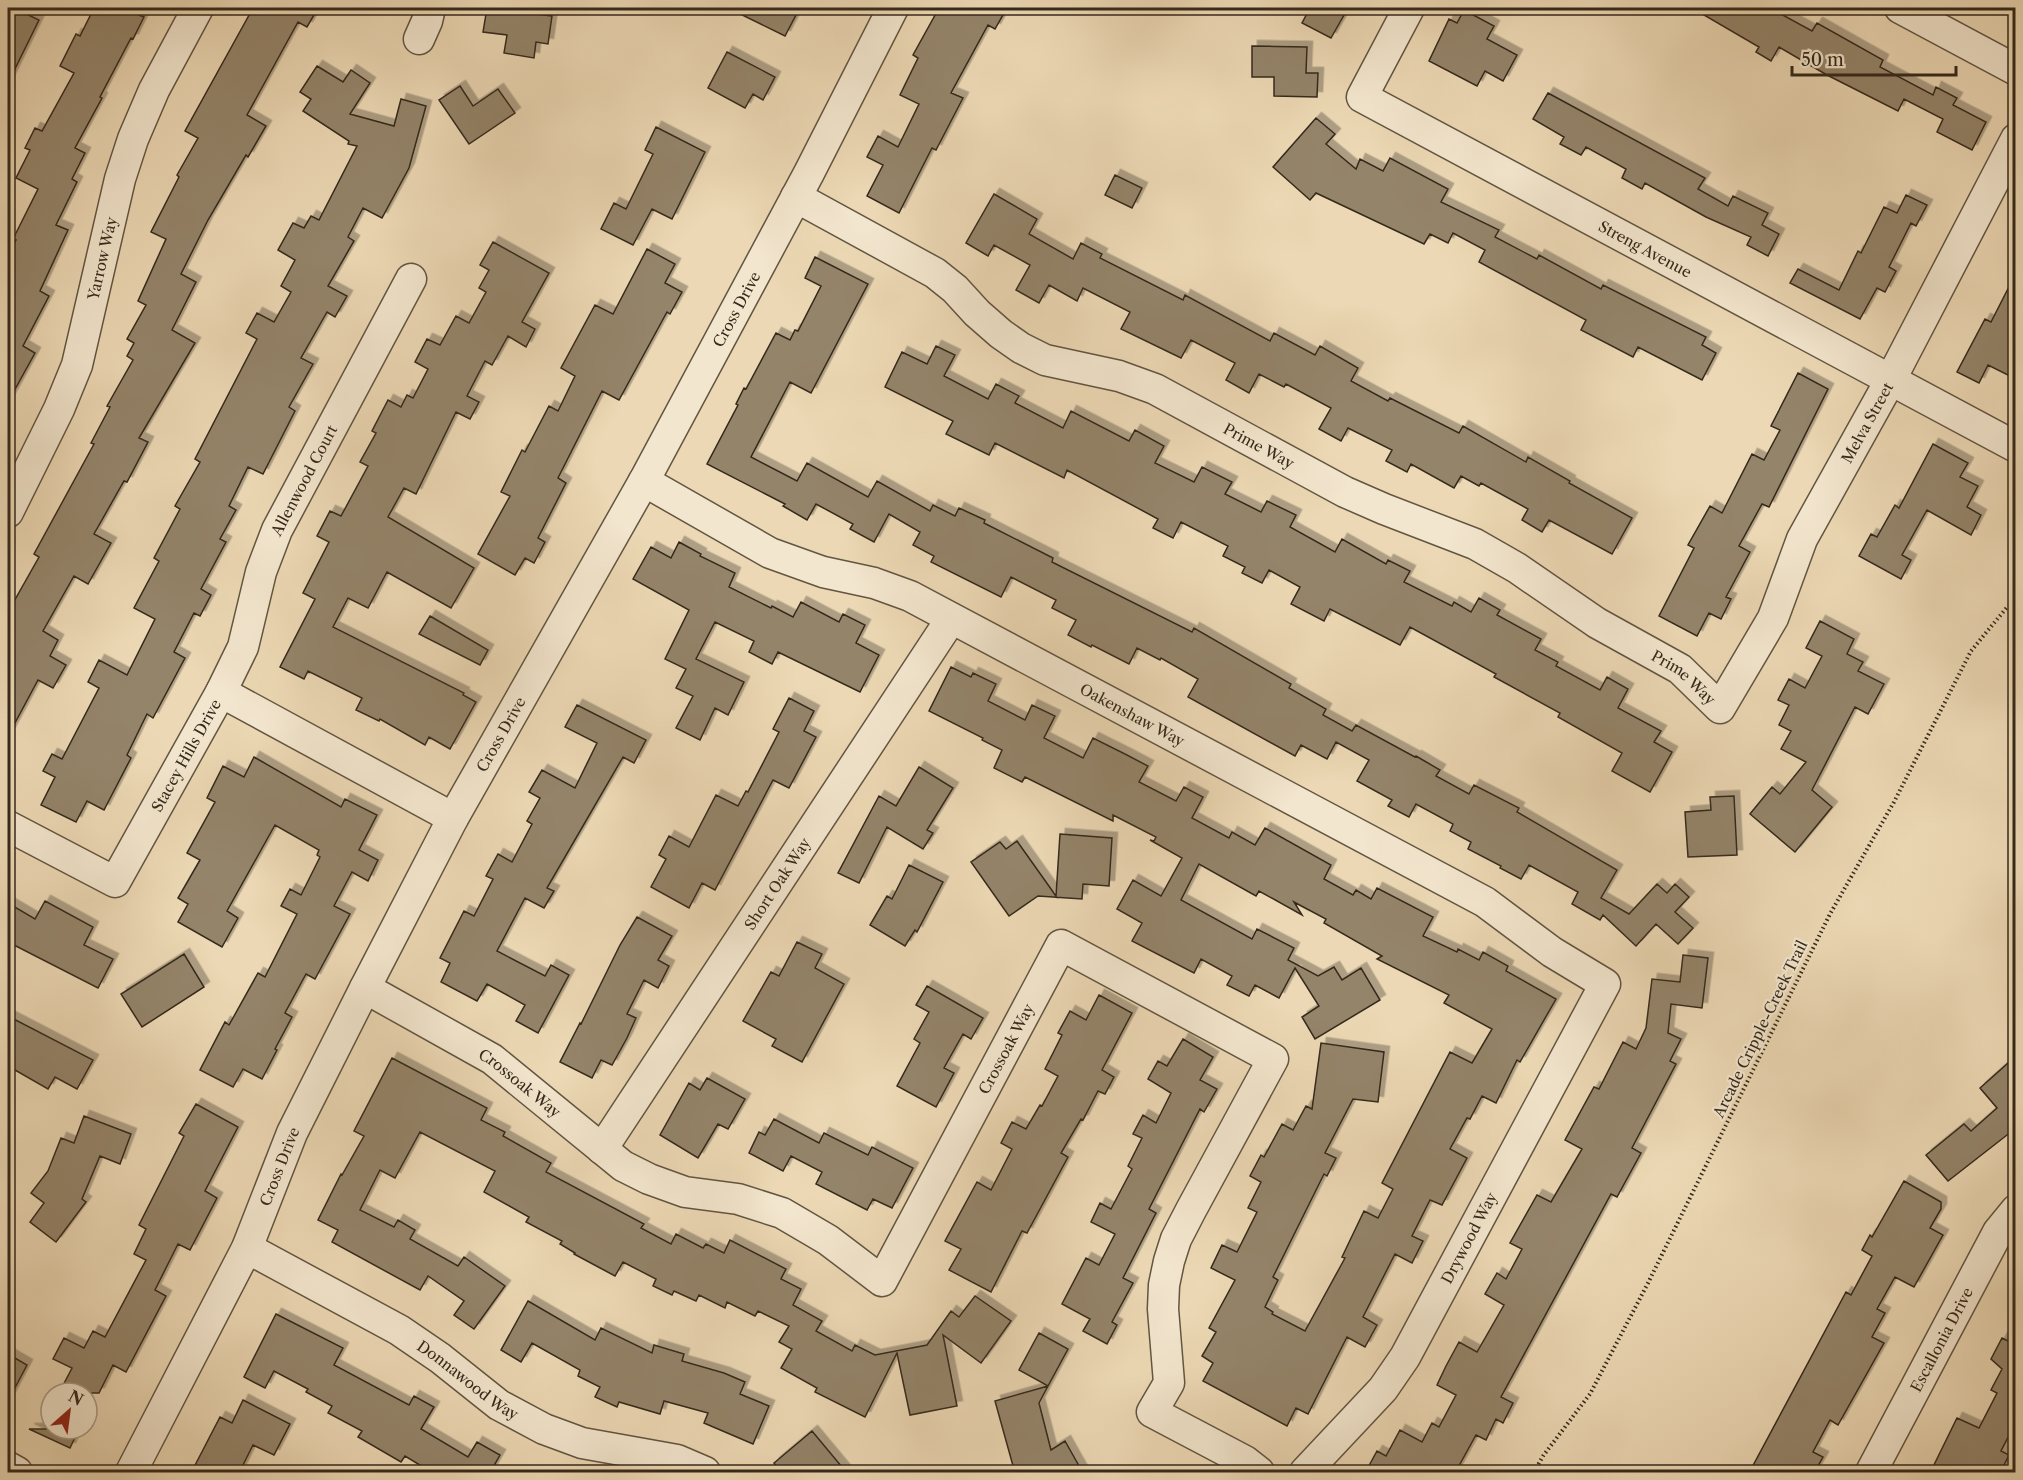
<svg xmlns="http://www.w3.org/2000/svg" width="2023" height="1480" viewBox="0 0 2023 1480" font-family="'Libre Caslon Text',serif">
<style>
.building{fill:#94846b;stroke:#34291b;stroke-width:1.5;filter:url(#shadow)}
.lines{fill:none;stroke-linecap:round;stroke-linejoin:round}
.minor-casing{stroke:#625541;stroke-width:33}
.path{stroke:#34291b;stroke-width:4;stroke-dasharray:1.5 3;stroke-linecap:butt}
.minor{stroke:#f3e6ce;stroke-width:30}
.labels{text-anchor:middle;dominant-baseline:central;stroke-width:4.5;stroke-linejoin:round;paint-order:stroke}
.street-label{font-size:15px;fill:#34291b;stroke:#f3e6ce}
</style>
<defs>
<filter id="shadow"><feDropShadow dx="5.5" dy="-5.5" stdDeviation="0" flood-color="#0004"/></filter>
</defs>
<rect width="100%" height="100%" fill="#ecd8b4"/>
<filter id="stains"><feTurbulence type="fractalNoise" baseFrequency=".00333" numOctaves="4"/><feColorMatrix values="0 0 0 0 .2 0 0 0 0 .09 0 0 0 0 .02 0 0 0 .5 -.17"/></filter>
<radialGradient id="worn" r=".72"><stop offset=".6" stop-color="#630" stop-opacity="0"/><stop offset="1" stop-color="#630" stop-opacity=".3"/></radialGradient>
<path class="building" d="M8 8H14L39 20 8 83Z
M94 8H143L139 15 144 17 133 39 131 38 100 97 102 98 75 148 85 153 72 179 77 182 56 225 68 230 40 291 49 296 23 346 35 353 8 402V256L16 240 13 239 38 189 16 178 30 150 25 148 35 128 42 131 74 73 60 66 76 34 80 36Z
M253 8H318L307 27 298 22 247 115 266 126 248 157 246 155 208 220 181 274 196 282 172 330 195 343 139 438 148 442 127 482 124 481 94 534 111 543 88 584 74 576 43 631 58 640 50 656 66 665 53 688 38 680 8 736V612L39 557 34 554 94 444 91 443 110 407 107 406 133 360 127 356 134 343 127 339 146 305 138 301 166 239 151 232 179 177 177 175 198 138 185 131Z
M487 8 552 16 548 44 536 42 534 58 504 53 507 35 483 32Z
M728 8H786L797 13 785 36Z
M939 8H998L997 10 1004 13 995 29 988 25 951 93 963 98 936 150 932 148 899 213 867 196 883 165 867 157 878 136 898 147 919 104 900 95 918 58 913 55Z
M1310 8H1348L1331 38 1302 23Z
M1692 8H1770L1812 31 1817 23 1883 60 1880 67 1933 95 1936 87 1957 98 1953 105 1986 122 1972 150 1937 132 1943 119 1904 99 1898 111 1827 75 1779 47 1771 61 1756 52 1759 47Z
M1464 10 1494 26 1487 39 1517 55 1503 81 1485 71 1477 86 1429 61 1449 19 1457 23Z
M1252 46 1307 47 1306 73H1318L1317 97 1274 96V77H1252Z
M727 52 775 77 763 100 753 94 745 108 708 88Z
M317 66 343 82 351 70 370 83 350 114 394 126 401 99 426 106 409 168 382 218 363 208 348 237 354 241 328 286 347 296 335 317 327 312 301 358 313 364 289 407 295 411 263 474 248 467 229 506 236 510 220 539 226 542 201 589 211 595 200 616 194 613 174 652 185 658 153 718 147 714 127 755 131 758 104 810 87 801 76 822 41 805 55 777 43 771 52 754 62 759 99 688 88 682 99 660 127 675 155 619 134 608 159 561 154 558 180 509 175 506 200 462 195 459 257 339 246 333 257 313 274 322 291 292 281 286 295 260 278 250 293 223 304 228 311 216 319 220 357 146 348 144 349 141 303 111 311 99 300 92Z
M460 86 473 106 498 89 515 113 469 144 439 100Z
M1548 93 1705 178 1698 189 1728 206 1733 196 1768 213 1762 225 1779 234 1768 256 1747 245 1751 237 1706 217 1645 183 1642 189 1622 178 1626 169 1586 147 1581 155 1560 144 1564 137 1533 119Z
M1316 118 1335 134 1326 144 1356 169 1360 159 1383 171 1390 158 1448 189 1441 202 1499 230 1495 237 1537 259 1539 255 1601 289 1603 285 1706 337 1702 345 1716 353 1702 380 1638 347 1633 357 1581 330 1586 320 1479 262 1485 250 1453 233 1448 243 1430 234 1424 244 1316 193 1310 200 1273 167Z
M656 127 705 152 672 219 652 209 633 245 601 229 614 203 626 209 653 154 645 150Z
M1115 175 1142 188 1132 208 1105 195Z
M994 194 1037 219 1029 234 1073 259 1081 243 1102 254 1100 258 1183 300 1185 295 1270 341 1274 333 1315 355 1320 346 1358 368 1351 381 1388 401 1390 398 1459 433 1463 426 1526 462 1528 457 1570 481 1569 483 1632 518 1612 554 1549 520 1542 532 1522 520 1528 509 1481 483 1479 486 1461 476 1454 488 1411 464 1407 472 1386 461 1392 450 1348 428 1341 441 1319 429 1331 408 1286 384 1284 387 1259 374 1249 393 1226 380 1235 363 1191 340 1181 358 1121 329 1130 312 1083 288 1077 301 1049 285 1039 303 1016 290 1030 265 994 245 988 256 966 243Z
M1906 195 1927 205 1916 226 1911 223 1889 267 1896 271 1885 292 1877 288 1860 319 1790 283 1798 269 1839 290 1858 251 1861 253 1884 207 1897 213Z
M493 242 549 273 522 322 535 329 526 347 508 336 492 365 485 361 467 396 479 402 470 419 456 412 416 494 404 488 388 517 474 568 451 608 387 572 368 608 348 598 333 627 464 693 463 695 476 702 450 749 429 737 425 745 380 719 379 721 356 710 362 698 308 671 304 679 280 667 315 599 303 593 329 542 317 536 330 511 341 516 368 466 360 462 376 433 372 431 388 400 401 407 407 395 413 398 428 369 415 362 427 339 440 345 456 316 469 323 486 292 479 288 489 270 480 265Z
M647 249 675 264 665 283 682 292 670 314 667 312 619 400 602 391 558 478 566 483 538 538 545 542 534 563 525 558 515 575 478 554 510 496 501 492 522 450 525 452 549 406 558 411 575 376 561 368 595 305 613 314Z
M815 257 868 284 811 393 790 382 751 457 797 481 807 463 868 497 877 481 930 511 933 505 955 516 959 508 985 520 984 523 1053 558 1052 562 1192 632 1194 628 1291 684 1289 688 1326 709 1323 715 1352 731 1356 725 1415 757 1416 756 1440 770 1436 776 1469 794 1474 785 1519 808 1517 812 1617 870 1601 898 1629 914 1657 884 1667 893 1675 884 1689 897 1675 912 1693 928 1678 944 1656 924 1636 946 1603 915 1600 920 1572 904 1578 892 1529 865 1521 879 1500 868 1501 866 1468 849 1471 842 1450 831 1453 824 1416 804 1409 817 1388 806 1392 800 1357 781 1369 760 1336 742 1327 759 1301 745 1295 756 1188 697 1198 679 1161 658 1160 660 1137 648 1129 664 1092 645 1091 647 1068 635 1076 620 1052 608 1056 600 1011 577 1001 597 931 562 934 556 913 545 920 532 889 514 874 542 850 529 853 524 816 504 807 520 783 506 785 504 707 464 738 405 736 404 744 388 746 389 776 333 790 340 795 330 798 331 821 286 805 278Z
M2016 273V379L1988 365 1979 383 1957 372 1985 319 1991 322Z
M936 346 955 355 944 376 988 399 996 384 1019 396 1015 403 1063 428 1071 411 1129 441 1135 430 1164 446 1155 463 1194 482 1202 467 1232 482 1225 494 1261 512 1267 501 1296 515 1290 527 1335 552 1342 539 1386 564 1388 560 1410 571 1404 582 1452 606 1454 602 1471 612 1479 598 1500 610 1497 615 1541 639 1535 650 1558 662 1556 666 1600 690 1607 677 1628 689 1618 708 1661 731 1654 742 1672 752 1650 792 1612 771 1622 753 1558 717 1560 713 1494 677 1496 674 1410 627 1400 645 1330 609 1324 621 1291 604 1300 587 1269 570 1262 583 1242 573 1245 567 1223 556 1228 546 1181 522 1173 538 1153 528 1158 519 1067 470 1064 478 995 443 989 455 946 434 953 421 885 387 902 352 927 364Z
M1798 373 1828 389 1769 507 1762 504 1739 546 1750 552 1726 597 1731 599 1721 619 1709 613 1697 636 1659 616 1694 548 1688 545 1710 506 1722 513 1752 454 1764 460 1780 430 1771 426Z
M1933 444 1968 463 1960 477 1978 486 1967 507 1981 515 1971 535 1927 510 1902 555 1911 560 1901 579 1859 556 1871 534 1877 537 1895 505 1899 508Z
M679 542 701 554 700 556 735 573 729 587 771 608 772 606 793 617 801 602 839 622 843 614 865 625 856 643 879 655 860 692 778 652 772 664 749 652 754 641 715 622 696 659 744 682 728 715 715 708 700 740 676 728 693 696 676 688 686 669 665 659 689 610 633 579 651 547 671 558Z
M430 616 488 650 480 665 419 634Z
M1820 621 1854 639 1847 654 1863 662 1858 671 1884 684 1868 714 1855 707 1812 790 1832 807 1795 852 1750 814 1772 787 1780 794 1806 762 1781 749 1791 731 1779 725 1789 705 1778 700 1789 679 1805 688 1822 656 1806 648Z
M951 667 971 677 973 673 996 684 988 701 1025 720 1032 705 1055 716 1044 738 1083 758 1093 738 1125 754 1148 766 1139 782 1176 801 1184 787 1203 797 1192 818 1229 838 1232 832 1255 845 1265 828 1331 865 1324 879 1353 895 1356 890 1371 899 1377 888 1433 917 1423 936 1457 952 1458 949 1479 960 1483 952 1508 966 1506 971 1556 999 1520 1062 1517 1060 1496 1103 1482 1096 1470 1119 1467 1118 1450 1149 1467 1158 1442 1205 1430 1200 1412 1236 1423 1241 1412 1263 1395 1254 1363 1317 1377 1325 1365 1347 1347 1337 1308 1414 1296 1408 1287 1426 1203 1381 1213 1363 1202 1356 1216 1332 1209 1328 1235 1280 1211 1268 1222 1245 1237 1252 1257 1212 1248 1208 1261 1182 1250 1176 1261 1155 1264 1157 1282 1124 1293 1130 1306 1106 1312 1109 1321 1043 1384 1052 1378 1102 1353 1099 1325 1153 1336 1158 1327 1176 1324 1174 1273 1277 1278 1280 1265 1307 1273 1312 1272 1314 1305 1331 1345 1258 1342 1257 1364 1211 1378 1218 1393 1189 1382 1183 1450 1052 1472 1063 1492 1029 1444 1003 1449 995 1377 959 1382 956 1324 923 1326 919 1294 902 1302 915 1259 891 1256 896 1199 864 1181 900 1252 939 1257 929 1294 948 1288 960 1318 976 1334 967 1342 980 1361 968 1380 1000 1315 1039 1302 1017 1319 1006 1295 968 1279 998 1255 985 1249 996 1227 985 1232 976 1201 959 1194 973 1132 941 1142 923 1117 909 1133 880 1161 896 1182 858 1150 840 1154 841 1156 837 1113 815V821L1025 777 1022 782 994 768 1002 750 982 740 983 738 929 711Z
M789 698 814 711 804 731 816 737 789 788 773 780 715 890 702 883 689 908 651 887 666 859 659 855 669 836 689 847 716 795 738 806 746 791 748 792 779 732 773 729Z
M577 705 646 740 634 763 623 757 547 888 554 891 544 908 525 898 497 951 545 976 551 965 569 975 538 1033 516 1021 525 1005 487 984 477 1001 441 982 450 963 440 958 464 911 474 916 493 879 486 876 498 854 512 862 532 824 527 821 540 798 529 792 542 770 575 788 597 743 565 727Z
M254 757 341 807 345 799 377 815 359 850 378 860 368 881 352 872 334 906 350 914 315 979 306 974 285 1013 292 1017 275 1049 277 1050 262 1079 243 1069 233 1087 200 1070 225 1022 229 1025 258 973 265 977 297 914 281 906 290 889 301 895 320 857 317 855 319 850 275 825 227 911 238 918 222 947 178 922 188 904 178 898 200 860 187 853 215 802 207 798 223 766 244 777Z
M919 767 953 788 927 830 933 833 923 849 887 827 859 883 838 873 879 796 896 806Z
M1734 796 1737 855 1688 857 1685 812 1711 810 1710 797Z
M1060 834 1112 838 1109 886 1083 884 1082 899 1038 896 1009 916 971 862 1000 842 1006 849 1017 841 1056 896Z
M909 865 943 882 917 932 915 930 905 946 870 925 887 896 892 899Z
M45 901 93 927 84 945 113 959 98 988 8 942V903L35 919Z
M637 917 672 936 658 960 669 966 658 988 644 980 627 1014 636 1018 627 1038 612 1065 601 1060 592 1078 560 1062 580 1023 581 1024 620 945Z
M797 942 822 954 815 968 844 984 802 1062 772 1046 776 1039 743 1021 771 972 779 976Z
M184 954 204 987 142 1027 121 994Z
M1683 955 1708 958 1702 1008 1671 1004 1668 1033 1681 1039 1670 1061 1676 1064 1632 1148 1641 1153 1617 1197 1611 1194 1501 1397 1513 1403 1503 1423 1496 1419 1486 1440 1476 1435 1455 1473H1365L1377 1451 1386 1456 1400 1430 1422 1442 1432 1423 1439 1427 1456 1395 1437 1385 1446 1366 1459 1342 1477 1352 1504 1305 1485 1294 1497 1273 1506 1279 1522 1249 1510 1243 1537 1195 1551 1202 1582 1149 1565 1140 1594 1087 1599 1089 1623 1042 1636 1049 1646 1028 1652 979 1680 982Z
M927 986 983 1018 971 1039 963 1034 944 1068 954 1073 936 1107 897 1086 920 1043 914 1039 929 1012 916 1005Z
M1099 995 1132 1013 1102 1070 1114 1077 1105 1094 1098 1091 1083 1120 1081 1119 1061 1153 1068 1157 1027 1233 1022 1231 991 1292 949 1270 961 1249 945 1241 977 1182 991 1190 1012 1149 1001 1143 1012 1122 1026 1129 1040 1105 1042 1106 1058 1076 1045 1069 1062 1035 1058 1033 1070 1011 1086 1020Z
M8 1016 93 1060 77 1089 55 1077 48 1089 8 1066Z
M1183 1039 1213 1057 1200 1080 1217 1089 1204 1112 1200 1109 1149 1209 1156 1213 1123 1278 1133 1283 1112 1322 1117 1325 1107 1344 1083 1331 1090 1319 1062 1304 1086 1258 1099 1265 1115 1234 1091 1222 1100 1203 1111 1209 1132 1169 1128 1166 1142 1138 1133 1134 1143 1115 1156 1123 1171 1093 1148 1079 1158 1061 1167 1066Z
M2016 1056V1128L1948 1181 1926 1155 1964 1124 1971 1131 1997 1108 1980 1088Z
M392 1058 487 1108 481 1120 505 1132 503 1136 551 1163 546 1172 644 1224 641 1228 671 1244 676 1234 703 1248 706 1244 724 1253 730 1240 786 1269 781 1279 801 1289 793 1305 822 1321 816 1331 852 1351 855 1345 875 1355 927 1345 951 1311 959 1317 975 1296 1011 1321 981 1363 943 1335 957 1406 910 1415 897 1353 865 1417 815 1392 817 1388 781 1368 792 1349 779 1342 789 1326 758 1311 755 1316 727 1302 725 1308 699 1295 696 1301 674 1291 672 1295 653 1286 656 1279 623 1262 615 1276 574 1254 575 1253 560 1244 562 1241 526 1222 529 1217 484 1192 495 1171 420 1132 395 1178 380 1170 360 1210 394 1227 398 1220 415 1230 410 1239 458 1266 464 1257 505 1286 474 1329 454 1315 464 1301 428 1276 420 1290 332 1242 338 1230 318 1220 341 1174 342 1175 364 1136 354 1131Z
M707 1078 745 1099 728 1129 718 1124 698 1158 660 1135 689 1083 700 1090Z
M196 1104 238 1127 205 1191 217 1198 190 1250 178 1244 155 1290 166 1296 126 1372 113 1365 99 1393H59L72 1368 53 1359 64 1338 84 1348 93 1331 105 1337 146 1260 134 1254 146 1229 139 1225 184 1136 179 1133Z
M84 1116 131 1134 120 1164 100 1156 82 1199 86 1202 56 1242 30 1222 44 1203 31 1193 48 1171 61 1138 74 1143Z
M774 1119 819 1143 824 1133 868 1155 872 1147 913 1168 892 1208 873 1199 867 1210 816 1184 822 1172 791 1156 783 1171 749 1153 759 1132 765 1135Z
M1904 1181 1941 1202V1209L1930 1228 1943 1235 1914 1287 1895 1277 1877 1309 1885 1313 1872 1337 1884 1343 1838 1425 1830 1420 1813 1452 1823 1457 1814 1473H1749L1846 1292 1851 1295 1872 1256 1862 1250 1870 1235 1872 1237Z
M528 1301 595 1340 601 1328 652 1353 654 1345 684 1354 682 1361 724 1373 745 1382 740 1394 769 1406 753 1444 704 1423 708 1413 664 1401 660 1414 619 1402 617 1407 595 1397 600 1387 578 1376 580 1370 532 1343 521 1362 501 1350Z
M276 1314 343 1348 334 1365 409 1405 414 1396 434 1407 421 1429 468 1457 477 1442 500 1455 491 1471 494 1473H433L405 1456 401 1462 358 1437 362 1431 328 1413 332 1406 306 1392 308 1389 274 1371 265 1388 244 1377Z
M1039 1333 1068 1349 1048 1386 1019 1370Z
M2002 1338 2014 1344 2016 1341V1422L2001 1451 2009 1455 2000 1473H1930L1957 1418 1979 1428 1997 1393 1991 1390 2002 1369 1991 1359Z
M8 1354 27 1365 8 1401Z
M1048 1386 1039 1403 1051 1450 1065 1441 1083 1473H1015L995 1401Z
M243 1400 290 1424 274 1455 253 1445 239 1473H191L220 1417 232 1423Z
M29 1429H79L70 1448Z
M812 1431 847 1473H782L774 1463Z"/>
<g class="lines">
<defs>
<g id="minor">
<path id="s1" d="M1409 8 1362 97 2016 447"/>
<path d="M1900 8 2016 70"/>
<path d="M419 39 427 21 430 8"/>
<path id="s2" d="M796 197 935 273 955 289 977 313 1001 334 1021 348 1045 360 1119 376 1155 389 1345 492 1384 509 1475 544 1517 568 1597 623 1680 669 1720 708 1773 618 1802 539 1891 379 2016 139"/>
<path id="s3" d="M644 481 770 553 823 572 874 583 910 596 1485 902 1552 952 1605 984 1405 1357 1383 1389 1305 1472"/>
<path id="s4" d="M8 512 59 409 77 365 120 179 133 139 154 90 198 8"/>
<path d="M221 692 453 818"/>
<path id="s5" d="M8 826 115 882 221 692 243 647 261 572 277 530 411 279"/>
<path id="s6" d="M365 988 492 1059 623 1166 649 1179 685 1192 738 1199 782 1213 828 1240 882 1281 1061 945 1273 1059 1191 1210 1176 1239 1169 1261 1164 1285 1163 1309 1169 1383 1152 1412 1245 1461 1259 1472"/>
<path id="s7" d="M602 1149 951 619"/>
<path id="s8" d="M247 1248 399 1330 440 1358 499 1405 544 1429 582 1443 677 1460 705 1472"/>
<path d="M8 1467 17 1472"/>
<path id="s9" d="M131 1472 247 1248 292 1133 365 988 453 818 644 481 809 173 893 8"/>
<path id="s10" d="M1871 1472 1998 1232 2016 1210"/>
</g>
</defs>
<use href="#minor" class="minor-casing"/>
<path class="path" d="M1534 1472 1543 1456 1590 1394 1648 1283 1830 914 1894 802 1971 651 2008 606 2016 602"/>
<use href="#minor" class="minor"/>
</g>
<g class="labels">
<g class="street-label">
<text stroke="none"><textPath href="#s1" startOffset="422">Streng Avenue</textPath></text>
<text stroke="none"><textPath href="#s4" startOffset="272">Yarrow Way</textPath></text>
<text stroke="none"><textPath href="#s9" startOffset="1312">Cross Drive</textPath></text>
<text stroke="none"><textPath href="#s2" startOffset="1388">Melva Street</textPath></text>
<text stroke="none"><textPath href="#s2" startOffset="532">Prime Way</textPath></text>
<text stroke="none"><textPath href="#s5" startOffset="567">Allenwood Court</textPath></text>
<text stroke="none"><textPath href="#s2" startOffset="1018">Prime Way</textPath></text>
<text stroke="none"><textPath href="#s3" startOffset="544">Oakenshaw Way</textPath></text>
<text stroke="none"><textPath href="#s9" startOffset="826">Cross Drive</textPath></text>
<text stroke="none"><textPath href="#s5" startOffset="266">Stacey Hills Drive</textPath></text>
<text stroke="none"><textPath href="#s7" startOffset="318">Short Oak Way</textPath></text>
<text transform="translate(1760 1029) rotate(-64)">Arcade Cripple-Creek Trail</text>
<text stroke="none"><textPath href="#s6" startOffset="866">Crossoak Way</textPath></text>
<text stroke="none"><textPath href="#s6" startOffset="182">Crossoak Way</textPath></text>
<text stroke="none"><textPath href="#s9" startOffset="340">Cross Drive</textPath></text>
<text transform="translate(1469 1238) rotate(-62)">Drywood Way</text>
<text stroke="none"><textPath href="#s10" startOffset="150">Escallonia Drive</textPath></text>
<text stroke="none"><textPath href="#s8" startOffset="258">Donnawood Way</textPath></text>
</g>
</g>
<rect width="2023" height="1480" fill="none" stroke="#ecd8b4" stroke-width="30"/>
<rect x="9" y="9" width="2005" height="1462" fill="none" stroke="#34291b" stroke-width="3"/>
<rect x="15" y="15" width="1993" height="1450" fill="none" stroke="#34291b" stroke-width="1.5"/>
<g transform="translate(69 1411) rotate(28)"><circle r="28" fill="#f3e6ce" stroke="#a79a86" stroke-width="1.5"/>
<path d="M0-4.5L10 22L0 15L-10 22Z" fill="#8f2418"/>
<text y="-9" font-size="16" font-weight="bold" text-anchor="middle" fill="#34291b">N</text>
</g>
<path d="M1792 66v9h164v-9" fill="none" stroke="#34291b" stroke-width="3"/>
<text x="1801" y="66" font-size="18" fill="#34291b" stroke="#f3e6ce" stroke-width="4.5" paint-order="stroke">50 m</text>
<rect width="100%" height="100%" filter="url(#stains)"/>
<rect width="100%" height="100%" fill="url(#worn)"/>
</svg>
